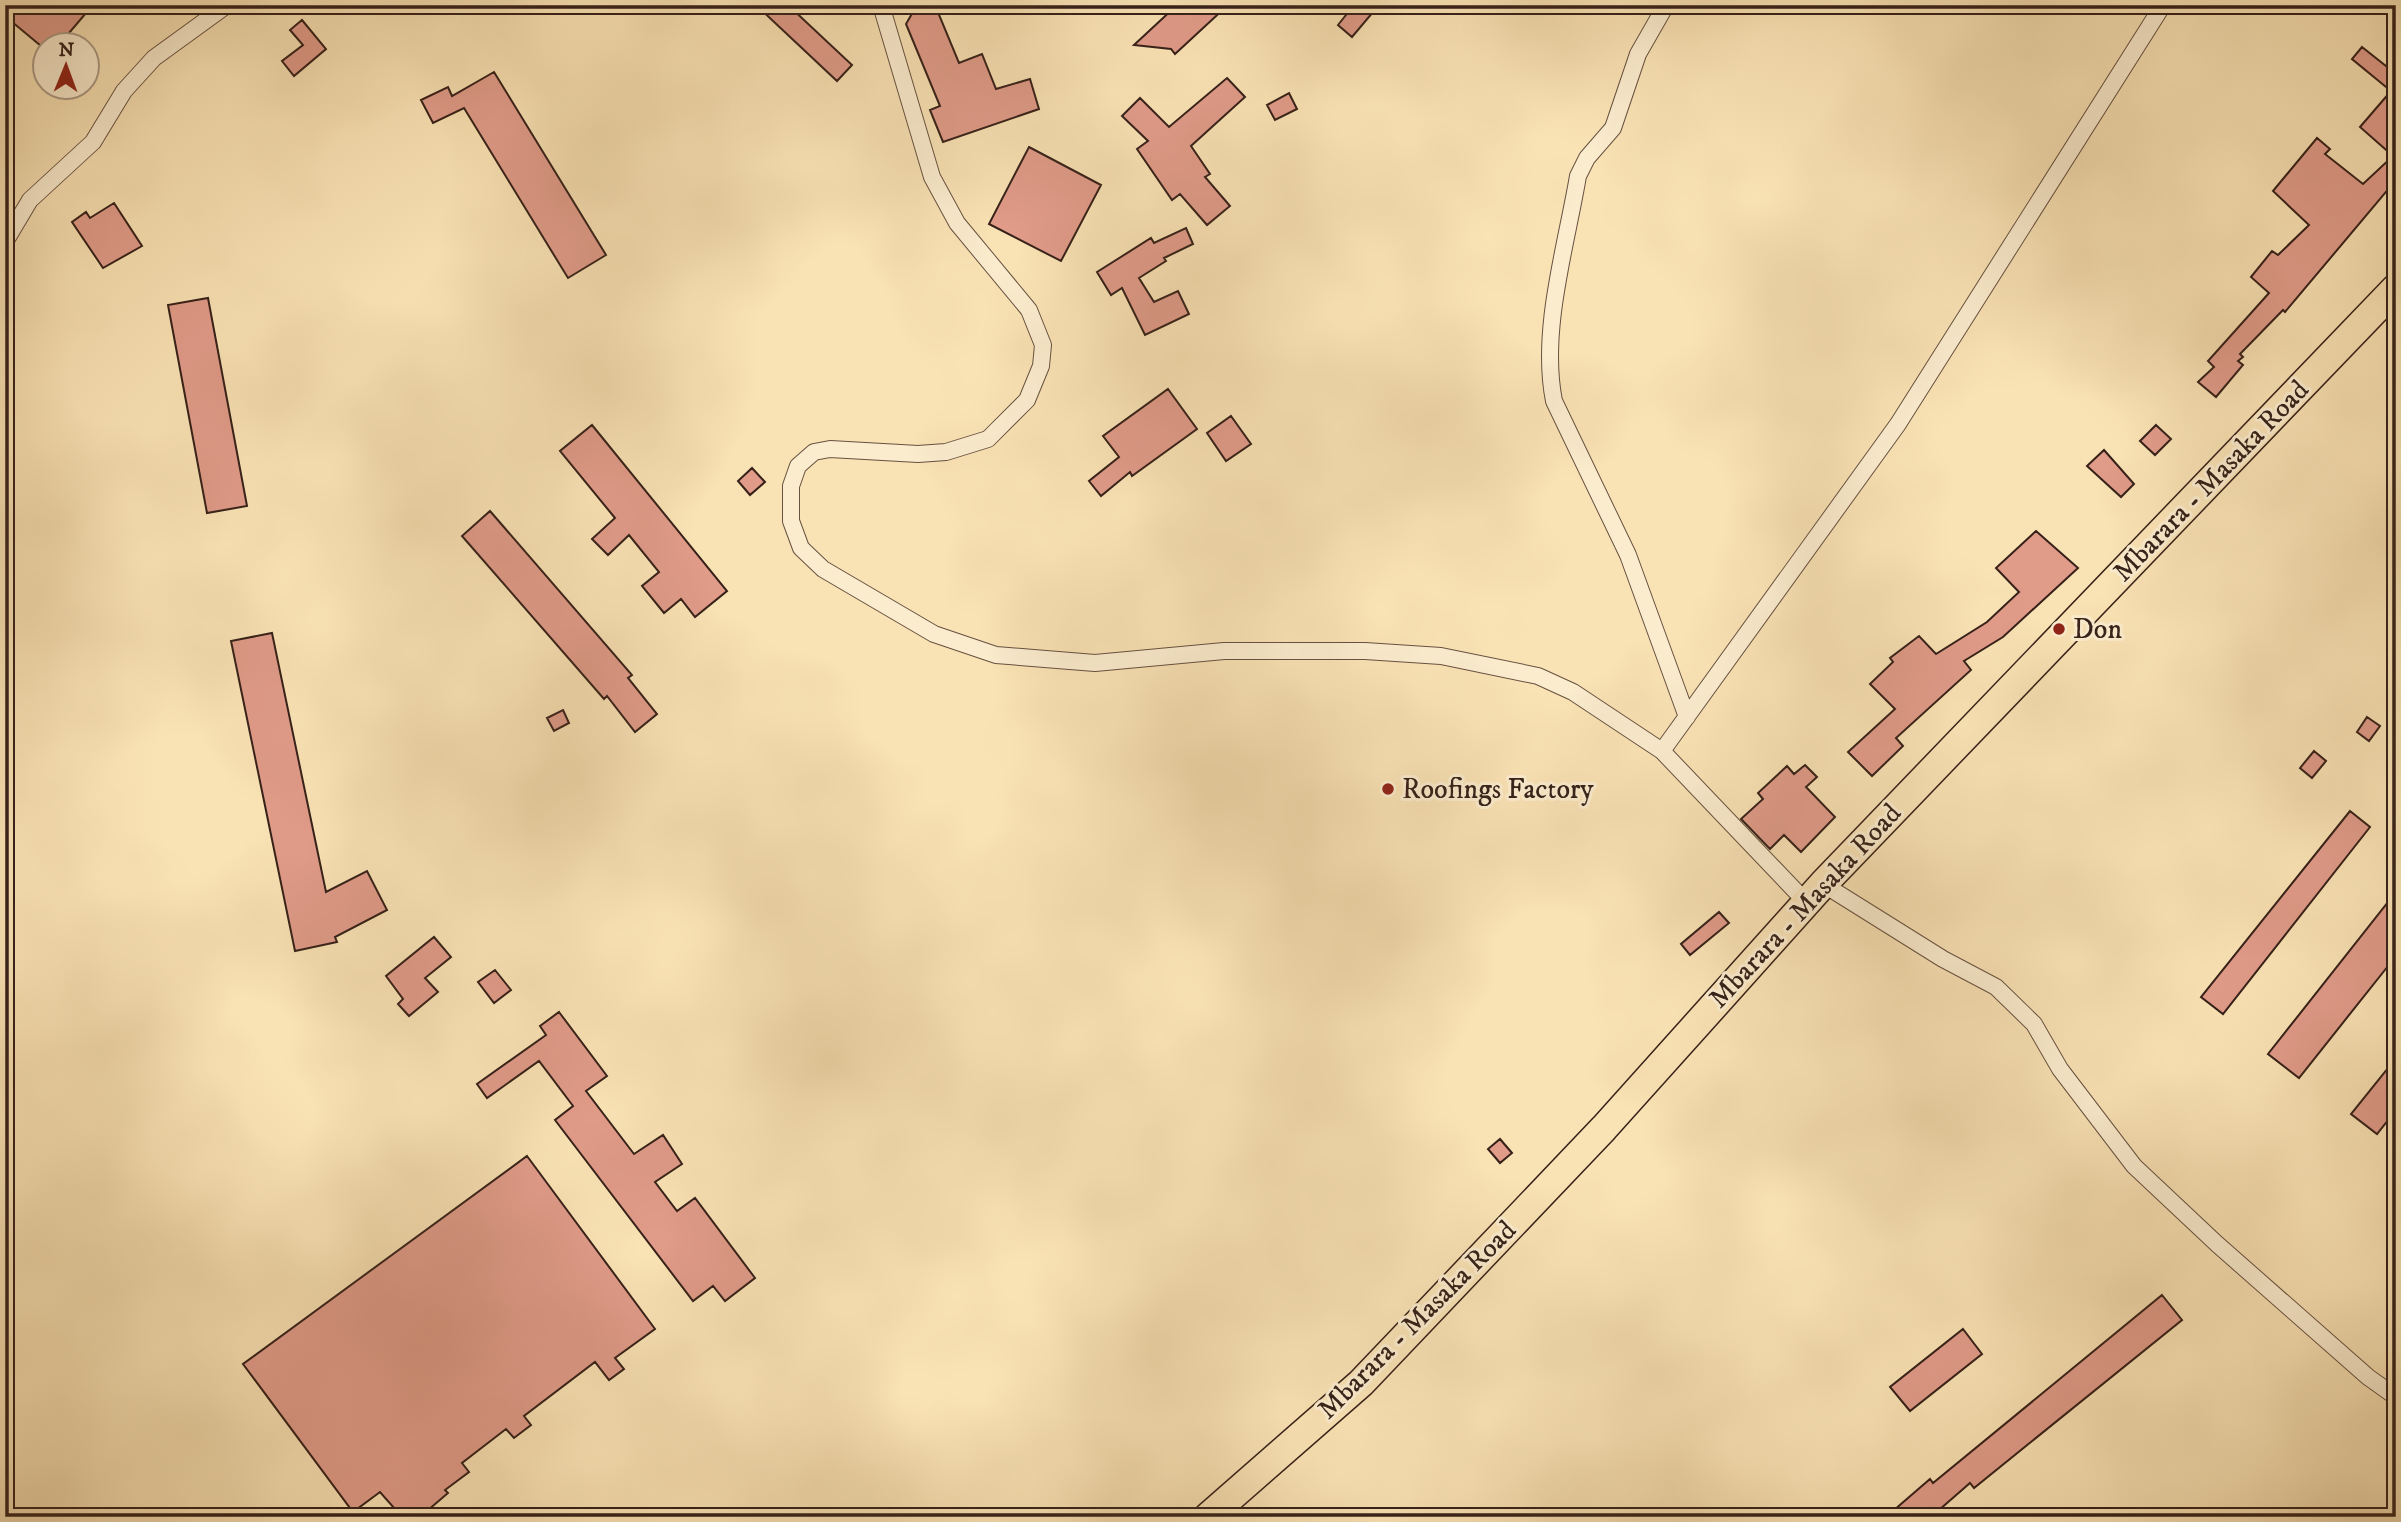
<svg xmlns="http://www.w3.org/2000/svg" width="2401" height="1522" viewBox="0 0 2401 1522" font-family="'IM FELL DW Pica',serif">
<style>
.building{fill:#e09b89;stroke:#362119;stroke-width:2}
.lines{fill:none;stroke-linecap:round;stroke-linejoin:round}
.street-casing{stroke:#675140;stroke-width:18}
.highway-casing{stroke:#362119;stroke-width:31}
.street{stroke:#fbecce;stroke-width:16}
.highway{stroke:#f9e2b4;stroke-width:28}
.poi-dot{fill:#8f2418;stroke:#fbecce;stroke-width:2.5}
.labels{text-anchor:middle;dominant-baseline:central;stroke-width:6;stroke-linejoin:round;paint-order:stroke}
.street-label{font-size:28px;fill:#362119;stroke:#fbecce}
.poi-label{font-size:28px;fill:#362119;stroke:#fbecce;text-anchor:start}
</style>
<rect width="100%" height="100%" fill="#f9e2b4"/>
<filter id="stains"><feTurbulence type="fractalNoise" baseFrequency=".00286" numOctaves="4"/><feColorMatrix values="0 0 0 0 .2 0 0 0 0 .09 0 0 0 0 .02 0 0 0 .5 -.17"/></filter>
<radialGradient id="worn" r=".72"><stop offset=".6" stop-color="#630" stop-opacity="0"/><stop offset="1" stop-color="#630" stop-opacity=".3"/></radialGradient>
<path class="building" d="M5 5H77L86 13 58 46H41L5 16Z
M756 5H788L852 65 837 81Z
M917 5H935L959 63 982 54 996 89 1030 79 1039 109 943 142 930 110 940 106 906 24Z
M1177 5H1228L1175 54 1171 49 1134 45Z
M1354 5H1379L1352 37 1338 25Z
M302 20 326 49 294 76 282 61 303 45 290 30Z
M2362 47 2396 74V180L2285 312 2283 310 2240 354 2243 357 2238 361 2243 365 2216 397 2198 382 2214 367 2208 361 2269 293 2251 277 2272 251 2278 255 2309 225 2273 191 2317 138 2330 149 2325 154 2363 184 2393 156 2360 127 2391 91 2352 59Z
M494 72 606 255 568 278 464 108 433 123 421 100 448 87 452 96Z
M1227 78 1245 97 1191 146 1210 174 1205 177 1230 206 1207 225 1180 194 1172 200 1137 149 1148 141 1122 116 1140 98 1169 127Z
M1289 93 1297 109 1275 120 1267 105Z
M1029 147 1101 185 1061 261 989 224Z
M114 203 142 246 103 268 72 222 86 212 90 218Z
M1186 228 1193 244 1164 258 1166 261 1139 278 1154 302 1178 291 1189 314 1145 335 1122 288 1111 295 1097 272 1151 238 1154 243Z
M208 298 247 506 207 513 168 305Z
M1168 389 1197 429 1132 476 1130 472 1101 496 1089 481 1119 457 1103 436Z
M1231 416 1251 444 1226 461 1207 433Z
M592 425 727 591 695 617 681 599 664 613 642 586 659 572 629 535 608 555 592 539 615 518 560 451Z
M2156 425 2171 439 2155 455 2140 441Z
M2104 450 2134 484 2121 497 2087 466Z
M752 468 765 482 750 495 738 481Z
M490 511 632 675 628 678 657 714 635 732 607 696 604 699 462 536Z
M2036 531 2078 568 2003 637 1964 661 1971 670 1896 738 1903 746 1872 776 1848 752 1895 709 1870 684 1893 662 1890 658 1919 636 1936 654 1987 622 2019 592 1996 568Z
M272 633 326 892 367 871 387 910 335 937 337 942 295 951 231 641Z
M563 710 569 723 554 731 547 718Z
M2367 717 2380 726 2369 741 2357 732Z
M2314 751 2326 761 2312 778 2300 768Z
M1805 765 1817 777 1806 787 1835 817 1801 852 1784 835 1770 849 1741 819 1763 799 1758 793 1787 766 1794 774Z
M2350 811 2370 827 2223 1014 2201 997Z
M2396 892V956L2299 1078 2268 1054Z
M1719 912 1729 923 1690 955 1681 944Z
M434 937 451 957 425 978 438 992 409 1016 398 1004 403 999 386 976Z
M495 970 511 990 494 1003 478 982Z
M559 1012 607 1076 586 1091 634 1154 663 1135 682 1164 655 1182 677 1211 695 1198 755 1278 725 1301 713 1286 693 1301 555 1120 573 1106 539 1061 487 1098 477 1084 546 1035 540 1026Z
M2396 1058V1110L2377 1134 2351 1114Z
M1500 1139 1512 1153 1500 1163 1488 1149Z
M527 1156 655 1329 615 1358 624 1369 609 1380 595 1362 524 1416 531 1425 514 1438 506 1429 462 1463 469 1472 445 1490 448 1493 420 1517H402L380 1492 353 1512 243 1364Z
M2162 1295 2182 1320 1974 1488 1970 1483 1931 1517H1886L1930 1479 1933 1483Z
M1963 1329 1982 1354 1910 1411 1890 1387Z"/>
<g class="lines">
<defs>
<path id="street" d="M881 5 932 177 957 223 1029 310 1043 345 1041 366 1027 400 988 439 946 452 918 454 830 449 814 452 798 466 791 486V521L801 548 823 569 934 634 996 655 1095 663 1224 651H1365L1441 656 1538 676 1573 692 1662 751 1806 902
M1666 5 1638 54 1613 128 1587 158 1578 176C1566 247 1540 331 1554 401L1628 555 1687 717
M5 242 30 200 93 142 124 91 154 58 227 5
M1662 751 1898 424 2163 5
M1823 884 1943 959 1996 987 2034 1024 2060 1069 2134 1166 2217 1244 2368 1377 2396 1397"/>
<path id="highway" d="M1208 1517 1361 1383 1604 1128 1823 884 2396 288"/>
</defs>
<use href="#street" class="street-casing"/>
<use href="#highway" class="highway-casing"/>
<use href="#street" class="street"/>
<use href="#highway" class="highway"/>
</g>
<g class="poi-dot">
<circle cx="2059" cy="629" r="7"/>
<circle cx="1388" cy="789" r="7"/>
</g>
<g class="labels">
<g class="street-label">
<text transform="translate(2211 481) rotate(-46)">Mbarara - Masaka Road</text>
<text transform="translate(1805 906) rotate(-47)">Mbarara - Masaka Road</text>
<text transform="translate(1417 1320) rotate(-45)">Mbarara - Masaka Road</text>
</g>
<g class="poi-label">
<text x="2073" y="629">Don</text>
<text x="1402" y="789">Roofings Factory</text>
</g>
</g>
<rect width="2401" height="1522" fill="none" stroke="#f9e2b4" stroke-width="28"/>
<rect x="7" y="7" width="2387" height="1508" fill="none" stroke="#362119" stroke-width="3.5"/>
<rect x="14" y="14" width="2373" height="1494" fill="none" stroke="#362119" stroke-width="2"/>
<g transform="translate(66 66) rotate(1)"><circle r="33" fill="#fbecce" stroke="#ac9b86" stroke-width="2"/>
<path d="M0-5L12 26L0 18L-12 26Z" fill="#8f2418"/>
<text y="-10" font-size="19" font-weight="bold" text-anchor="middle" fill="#362119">N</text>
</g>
<rect width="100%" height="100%" filter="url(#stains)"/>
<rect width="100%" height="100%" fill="url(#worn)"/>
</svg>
